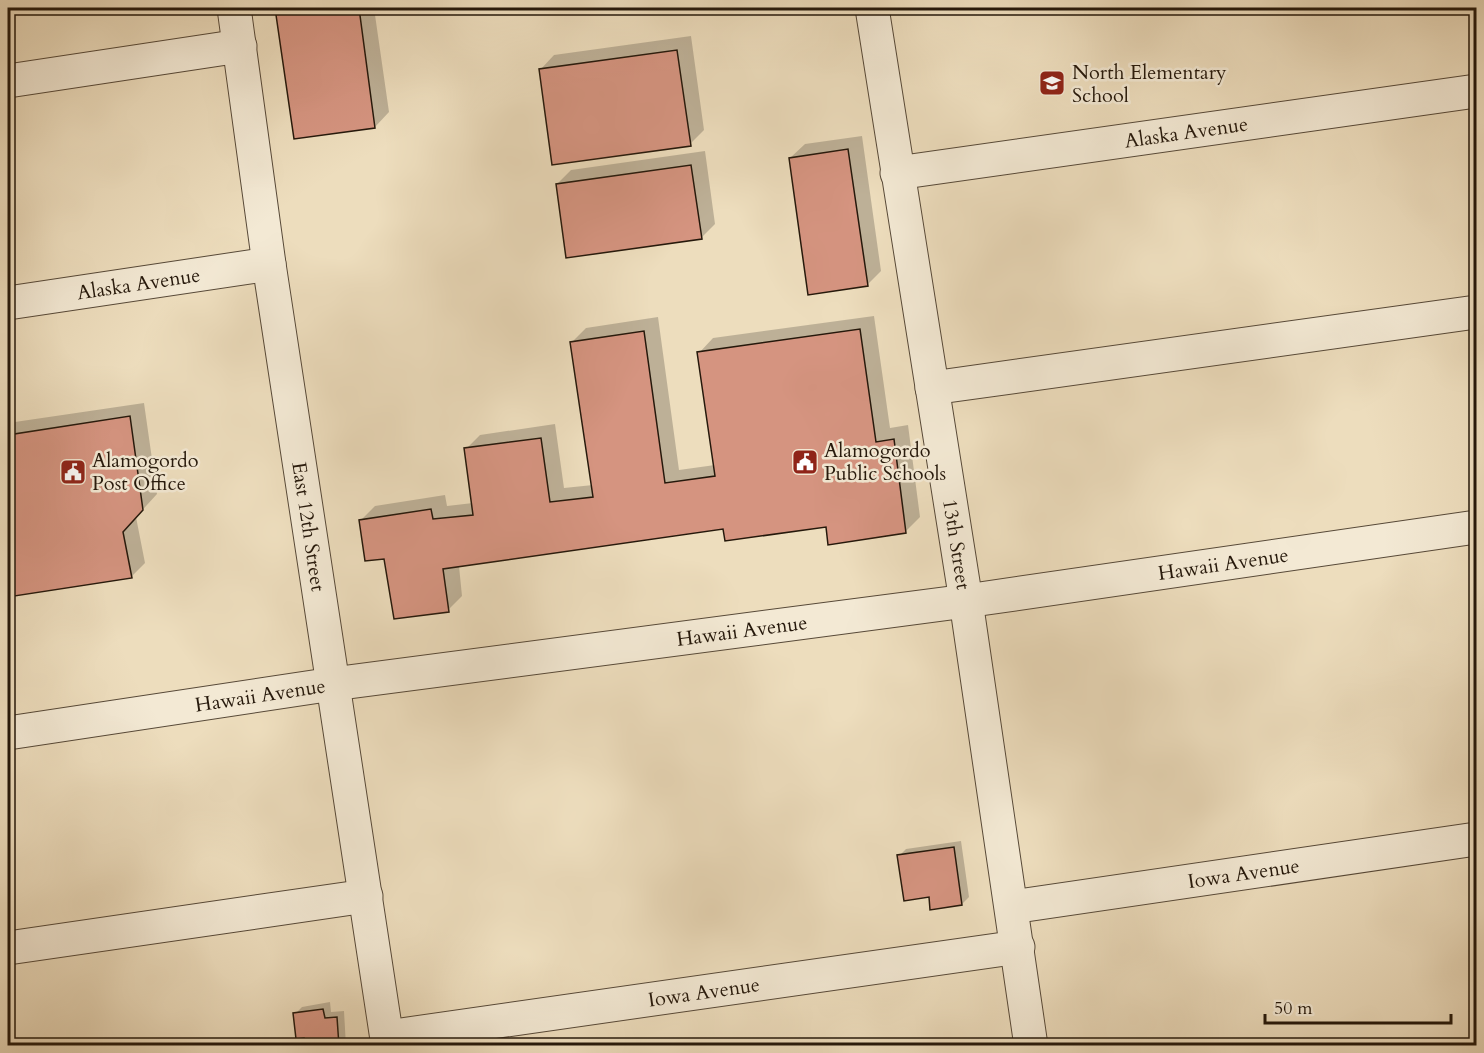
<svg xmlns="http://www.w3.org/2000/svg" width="1484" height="1053" viewBox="0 0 1484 1053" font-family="Cardo,serif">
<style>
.shadow{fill:#0003}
.building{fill:#d59480;stroke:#25180b;stroke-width:1.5}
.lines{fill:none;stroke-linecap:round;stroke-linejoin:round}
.minor-casing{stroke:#574938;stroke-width:35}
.minor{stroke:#f3e9d4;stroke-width:33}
.labels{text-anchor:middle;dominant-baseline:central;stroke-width:5;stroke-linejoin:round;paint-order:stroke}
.poi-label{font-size:20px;fill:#25180b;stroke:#f3e9d4;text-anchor:start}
.street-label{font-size:20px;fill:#25180b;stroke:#f3e9d4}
</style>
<rect width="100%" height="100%" fill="#edddbd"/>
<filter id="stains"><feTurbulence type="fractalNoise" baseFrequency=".00333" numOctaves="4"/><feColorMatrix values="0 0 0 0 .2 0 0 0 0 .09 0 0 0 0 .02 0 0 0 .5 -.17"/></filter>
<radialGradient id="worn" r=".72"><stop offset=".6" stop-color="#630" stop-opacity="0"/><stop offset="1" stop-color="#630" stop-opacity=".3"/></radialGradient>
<path class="shadow" d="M276 8H374L389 112 375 127 295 138Z
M691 36 704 130 690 144 540 70 554 55Z
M862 136 881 271 867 285 790 158 805 144Z
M705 151 715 224 701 238 557 184 571 170Z
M874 316 890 428 908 425 920 517 906 531 828 525 724 527 459 566 462 596 448 610 385 557 361 520 375 506 445 495 447 506 473 503 466 449 480 435 555 424 564 488 593 485 572 342 586 328 658 317 679 470 715 465 699 353 713 338Z
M144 403 157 494 136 517 145 563 131 577 8 596V423Z
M961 841 969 897 962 904 899 856 906 849Z
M330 1002 331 1012 344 1011 346 1046H307L305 1037 295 1014 302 1007Z"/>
<path class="building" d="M275 8H359L375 128 294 139Z
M677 50 691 146 552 165 539 69Z
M848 149 868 286 808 295 789 158Z
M691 165 702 239 566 258 556 184Z
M860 329 876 442 894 439 906 533 828 545 826 527 725 541 723 529 443 569 449 612 394 619 384 559 365 561 359 520 431 509 433 519 473 515 464 448 541 438 550 502 593 497 570 342 644 331 665 483 715 476 697 352Z
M130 416 143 510 123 532 132 578 8 597V435Z
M954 847 962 905 930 910 929 897 904 901 897 855Z
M323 1009 325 1018 337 1017 339 1046H305L304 1038 296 1039 293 1013Z"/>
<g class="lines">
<defs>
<g id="minor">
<path id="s1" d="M234 8 269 264 388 1046"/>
<path id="s2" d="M872 8 966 601 1031 1046"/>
<path d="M8 81 240 46"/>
<path id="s3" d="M897 173 1476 91"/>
<path id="s4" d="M8 303 269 264"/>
<path d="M932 388 1476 312"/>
<path id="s5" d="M8 733 333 684 966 601 1476 527"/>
<path id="s6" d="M1012 907 1476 839"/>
<path d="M8 948 366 896"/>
<path id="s7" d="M387 1037 1018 947"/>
</g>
</defs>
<use href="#minor" class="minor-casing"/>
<use href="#minor" class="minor"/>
</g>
<defs>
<symbol id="school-square" viewBox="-11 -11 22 22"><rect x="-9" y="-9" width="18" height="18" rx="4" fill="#8f2418" stroke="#f3e9d4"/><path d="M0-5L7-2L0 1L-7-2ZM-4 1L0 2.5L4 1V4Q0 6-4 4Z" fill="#fff"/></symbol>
<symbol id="civic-square" viewBox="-11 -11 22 22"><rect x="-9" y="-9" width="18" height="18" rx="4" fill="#8f2418" stroke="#f3e9d4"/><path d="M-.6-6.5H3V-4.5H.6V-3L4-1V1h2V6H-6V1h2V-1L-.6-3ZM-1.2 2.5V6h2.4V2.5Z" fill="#fff"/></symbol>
</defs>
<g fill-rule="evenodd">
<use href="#school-square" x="1037" y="68" width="30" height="30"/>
<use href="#civic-square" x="790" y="447" width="30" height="30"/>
<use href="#civic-square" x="58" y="457" width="30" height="30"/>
</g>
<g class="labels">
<g class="poi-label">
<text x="1072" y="72">North Elementary<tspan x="1072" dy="23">School</tspan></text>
<text x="824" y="450">Alamogordo<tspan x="824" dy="23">Public Schools</tspan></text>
<text x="92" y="460">Alamogordo<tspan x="92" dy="23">Post Office</tspan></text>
</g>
<g class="street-label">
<text stroke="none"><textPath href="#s3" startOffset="292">Alaska Avenue</textPath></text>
<text stroke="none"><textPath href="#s4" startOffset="132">Alaska Avenue</textPath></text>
<text stroke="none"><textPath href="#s1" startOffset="524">East 12th Street</textPath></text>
<text stroke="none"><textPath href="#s2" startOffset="543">13th Street</textPath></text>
<text stroke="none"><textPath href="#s5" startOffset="1227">Hawaii Avenue</textPath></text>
<text stroke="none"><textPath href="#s5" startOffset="741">Hawaii Avenue</textPath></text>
<text stroke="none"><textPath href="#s5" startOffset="255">Hawaii Avenue</textPath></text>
<text stroke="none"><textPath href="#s6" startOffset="234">Iowa Avenue</textPath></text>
<text stroke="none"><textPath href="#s7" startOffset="320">Iowa Avenue</textPath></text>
</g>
</g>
<rect width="1484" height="1053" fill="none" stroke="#edddbd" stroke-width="30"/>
<rect x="9" y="9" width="1466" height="1035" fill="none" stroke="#25180b" stroke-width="3"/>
<rect x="15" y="15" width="1454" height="1023" fill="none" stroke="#25180b" stroke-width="1.5"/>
<path d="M1265 1014v9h186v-9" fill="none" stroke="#25180b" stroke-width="3"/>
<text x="1274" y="1014" font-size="18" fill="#25180b" stroke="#f3e9d4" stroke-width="4.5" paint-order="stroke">50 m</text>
<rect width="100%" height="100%" filter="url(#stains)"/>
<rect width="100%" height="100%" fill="url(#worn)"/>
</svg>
